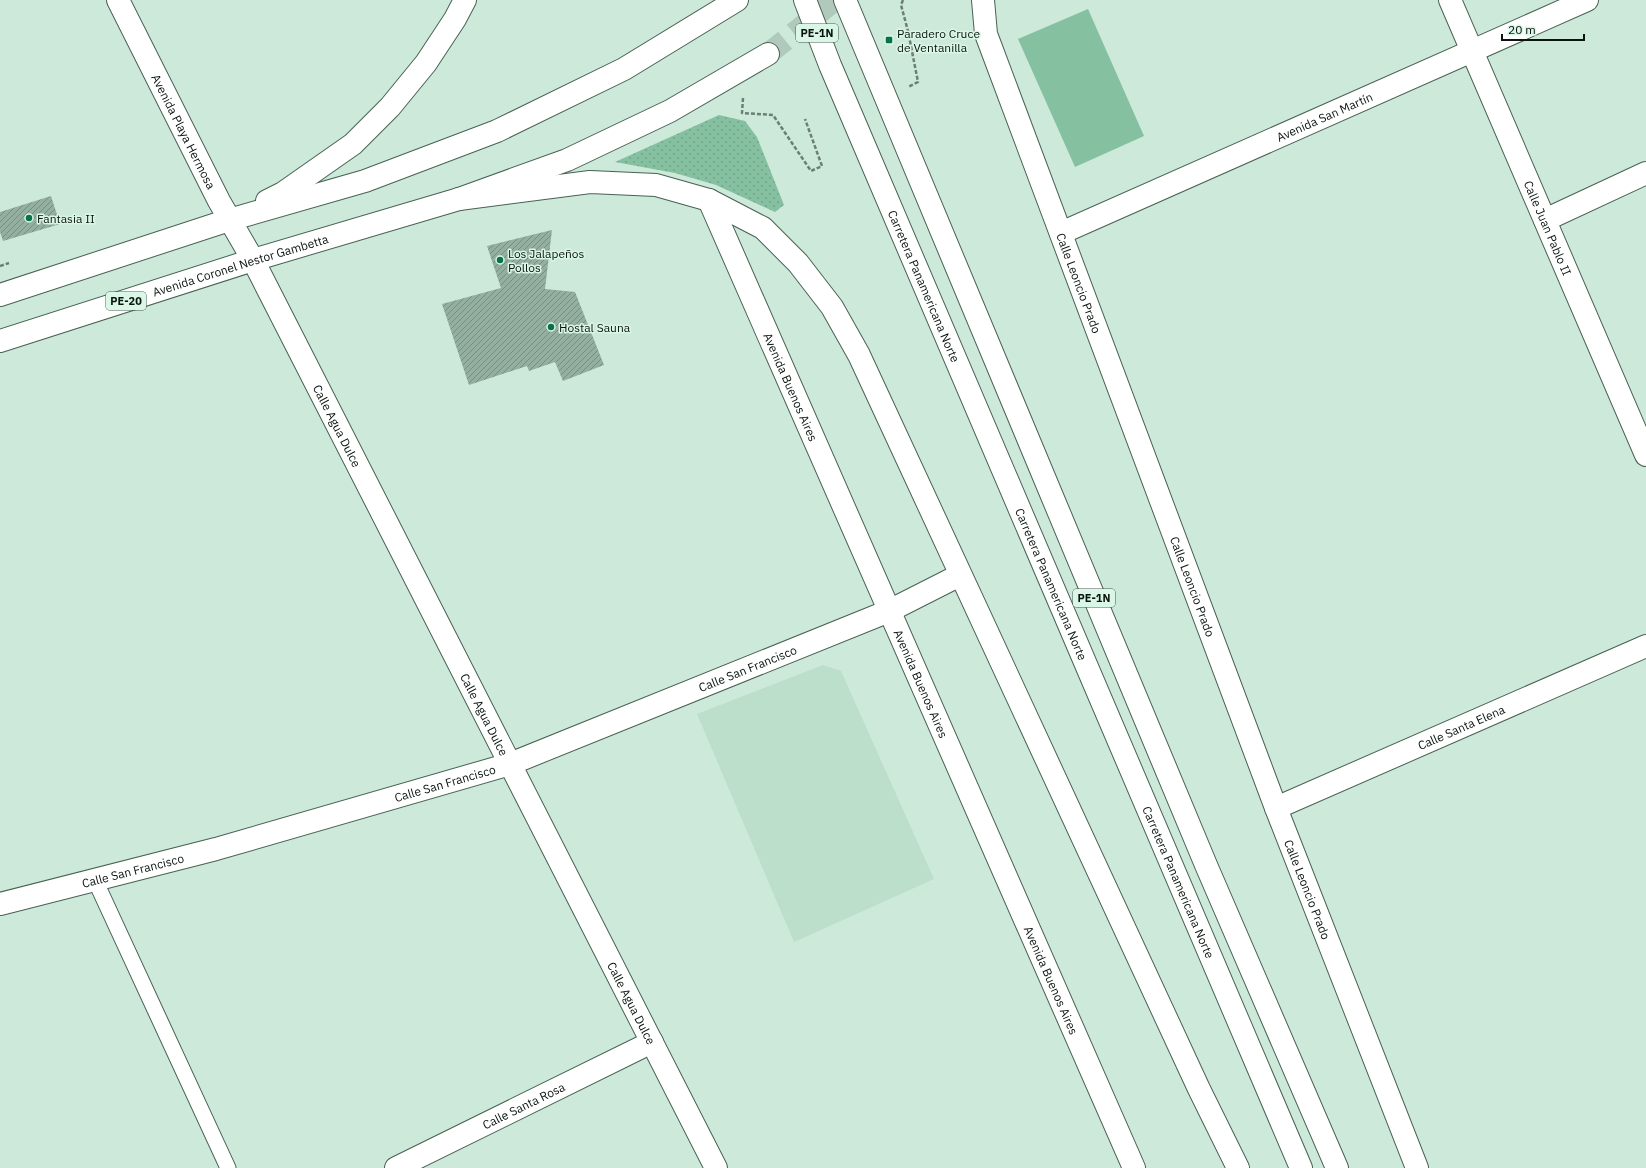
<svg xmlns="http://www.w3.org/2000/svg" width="1646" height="1168" viewBox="0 0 1646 1168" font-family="'IBM Plex Sans',sans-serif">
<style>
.built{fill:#bbdfcb}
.grass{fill:url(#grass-dots)}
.garden{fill:#85c0a1}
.building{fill:url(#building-hatch)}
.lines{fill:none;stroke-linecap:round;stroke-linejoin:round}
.highway-tunnel{stroke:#b0c9bb;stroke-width:22;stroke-dasharray:22 11;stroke-linecap:butt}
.lane-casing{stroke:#486154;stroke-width:17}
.street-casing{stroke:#486154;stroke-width:24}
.secondary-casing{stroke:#486154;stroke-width:24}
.highway-casing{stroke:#486154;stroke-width:24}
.path{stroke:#6c7f74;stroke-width:2.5;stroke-dasharray:4 2;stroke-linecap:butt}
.lane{stroke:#fff;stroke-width:15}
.street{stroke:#fff;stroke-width:22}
.secondary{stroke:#fff;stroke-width:22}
.highway{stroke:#fff;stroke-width:22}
.poi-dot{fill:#06734c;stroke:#daf6e6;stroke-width:1.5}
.labels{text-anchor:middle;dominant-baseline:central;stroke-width:3;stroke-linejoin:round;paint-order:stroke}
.shield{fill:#daf6e6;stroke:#485850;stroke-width:1}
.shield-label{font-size:11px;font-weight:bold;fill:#0a140f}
.poi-label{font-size:12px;fill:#0a140f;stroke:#daf6e6;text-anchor:start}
.street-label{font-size:12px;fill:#0a140f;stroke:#daf6e6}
</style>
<defs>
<pattern id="grass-dots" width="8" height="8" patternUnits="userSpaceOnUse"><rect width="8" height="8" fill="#85c0a1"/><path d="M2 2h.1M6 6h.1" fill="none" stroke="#72a489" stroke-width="1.8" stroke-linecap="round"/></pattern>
<pattern id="building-hatch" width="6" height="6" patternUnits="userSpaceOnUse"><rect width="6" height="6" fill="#94afa0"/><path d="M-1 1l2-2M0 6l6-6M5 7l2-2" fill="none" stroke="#778d81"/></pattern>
</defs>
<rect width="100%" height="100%" fill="#cde9d9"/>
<path class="built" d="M823 665 841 671 934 879 794 942 697 714Z"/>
<path class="grass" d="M719 115 745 121 757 137 784 205 775 212 716 185 675 173 615 162Z"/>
<path class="garden" d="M1088 9 1144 136 1075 167 1018 39Z"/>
<path class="building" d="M51 196 60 224 3 241 0 232V212Z
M552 230 545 289 575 292 604 365 563 381 555 362 529 371 527 366 469 385 442 304 501 288 487 246Z"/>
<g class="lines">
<path class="highway-tunnel" d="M768 54 835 0"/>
<defs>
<path id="lane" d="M95 880 228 1168"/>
<g id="street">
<path id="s1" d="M118 0 219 201 253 260 716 1168"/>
<path id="s2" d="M1450 0 1646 455"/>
<path id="s3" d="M709 200 1134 1168"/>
<path d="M1545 220 1646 173"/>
<path id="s4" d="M1061 233 1587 0"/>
<path id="s5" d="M1276 808 1646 646"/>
<path id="s6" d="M0 904 216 849 510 764 889 611 960 575"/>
<path id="s7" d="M396 1168 652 1042"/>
</g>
<g id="secondary">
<path id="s8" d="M983 0 986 34 1276 808 1417 1168"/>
</g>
<g id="highway">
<path id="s9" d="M805 0 830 65 1301 1168"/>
<path d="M845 0 1206 865 1337 1168"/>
<path d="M459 199 590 182 656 185 709 200 763 228 798 263 832 307 859 355 1199 1089 1238 1168"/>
<path d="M267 201 283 193 353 144 390 107 426 63 455 19 465 0"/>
<path d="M0 295 229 220 365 181 497 131 624 69 737 0"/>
<path id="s10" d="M0 341 253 260 459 199 567 160 670 111 768 54"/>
</g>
</defs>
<use href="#lane" class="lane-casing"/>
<use href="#street" class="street-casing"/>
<use href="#secondary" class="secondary-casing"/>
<use href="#highway" class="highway-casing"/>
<path class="path" d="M903 0 901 5 908 31 918 82 908 87
M743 98 742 113 773 115 811 171 822 166 805 119
M0 266 9 263"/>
<use href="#lane" class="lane"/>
<use href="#street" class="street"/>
<use href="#secondary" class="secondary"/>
<use href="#highway" class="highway"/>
</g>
<g class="poi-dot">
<rect x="885" y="36" width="8" height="8" rx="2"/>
<circle cx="29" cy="218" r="4"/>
<circle cx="500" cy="260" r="4"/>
<circle cx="551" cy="327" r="4"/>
</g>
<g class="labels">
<g class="shield">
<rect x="796" y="24" width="42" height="18" rx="3"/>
<rect x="106" y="292" width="40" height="18" rx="3"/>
<rect x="1073" y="589" width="42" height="18" rx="3"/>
</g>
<g class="shield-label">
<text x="817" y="33">PE-1N</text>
<text x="126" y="301">PE-20</text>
<text x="1094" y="598">PE-1N</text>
</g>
<g class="poi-label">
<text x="897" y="33">Paradero Cruce<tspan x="897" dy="14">de Ventanilla</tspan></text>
<text x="37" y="218">Fantasia II</text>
<text x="508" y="253">Los Jalapeños<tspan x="508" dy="14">Pollos</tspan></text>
<text x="559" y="327">Hostal Sauna</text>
</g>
<g class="street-label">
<text stroke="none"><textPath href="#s4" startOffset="288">Avenida San Martín</textPath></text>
<text stroke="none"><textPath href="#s1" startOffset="147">Avenida Playa Hermosa</textPath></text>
<text stroke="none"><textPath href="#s2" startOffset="248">Calle Juan Pablo II</textPath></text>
<text stroke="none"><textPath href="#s10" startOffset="252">Avenida Coronel Nestor Gambetta</textPath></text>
<text stroke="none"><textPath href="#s8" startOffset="300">Calle Leoncio Prado</textPath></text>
<text stroke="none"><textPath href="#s9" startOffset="310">Carretera Panamericana Norte</textPath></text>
<text stroke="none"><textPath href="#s3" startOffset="204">Avenida Buenos Aires</textPath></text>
<text stroke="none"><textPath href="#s1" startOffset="479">Calle Agua Dulce</textPath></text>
<text stroke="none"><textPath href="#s9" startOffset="634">Carretera Panamericana Norte</textPath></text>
<text stroke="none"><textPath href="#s8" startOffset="624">Calle Leoncio Prado</textPath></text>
<text stroke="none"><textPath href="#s6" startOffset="785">Calle San Francisco</textPath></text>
<text stroke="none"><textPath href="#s3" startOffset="528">Avenida Buenos Aires</textPath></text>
<text stroke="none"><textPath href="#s1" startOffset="803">Calle Agua Dulce</textPath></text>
<text stroke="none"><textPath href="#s5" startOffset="202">Calle Santa Elena</textPath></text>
<text stroke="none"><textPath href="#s6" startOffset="461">Calle San Francisco</textPath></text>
<text stroke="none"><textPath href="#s6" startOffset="137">Calle San Francisco</textPath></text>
<text stroke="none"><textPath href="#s9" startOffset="958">Carretera Panamericana Norte</textPath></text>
<text stroke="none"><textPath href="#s8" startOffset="948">Calle Leoncio Prado</textPath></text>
<text stroke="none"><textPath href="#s3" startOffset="852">Avenida Buenos Aires</textPath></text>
<text stroke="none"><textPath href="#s1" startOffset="1127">Calle Agua Dulce</textPath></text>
<text stroke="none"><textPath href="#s7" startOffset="142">Calle Santa Rosa</textPath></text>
</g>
</g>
<path d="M1502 34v6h82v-6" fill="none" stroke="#0a140f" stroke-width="2"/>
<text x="1508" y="34" font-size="12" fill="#0a140f" stroke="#daf6e6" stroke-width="3" paint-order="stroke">20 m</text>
</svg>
